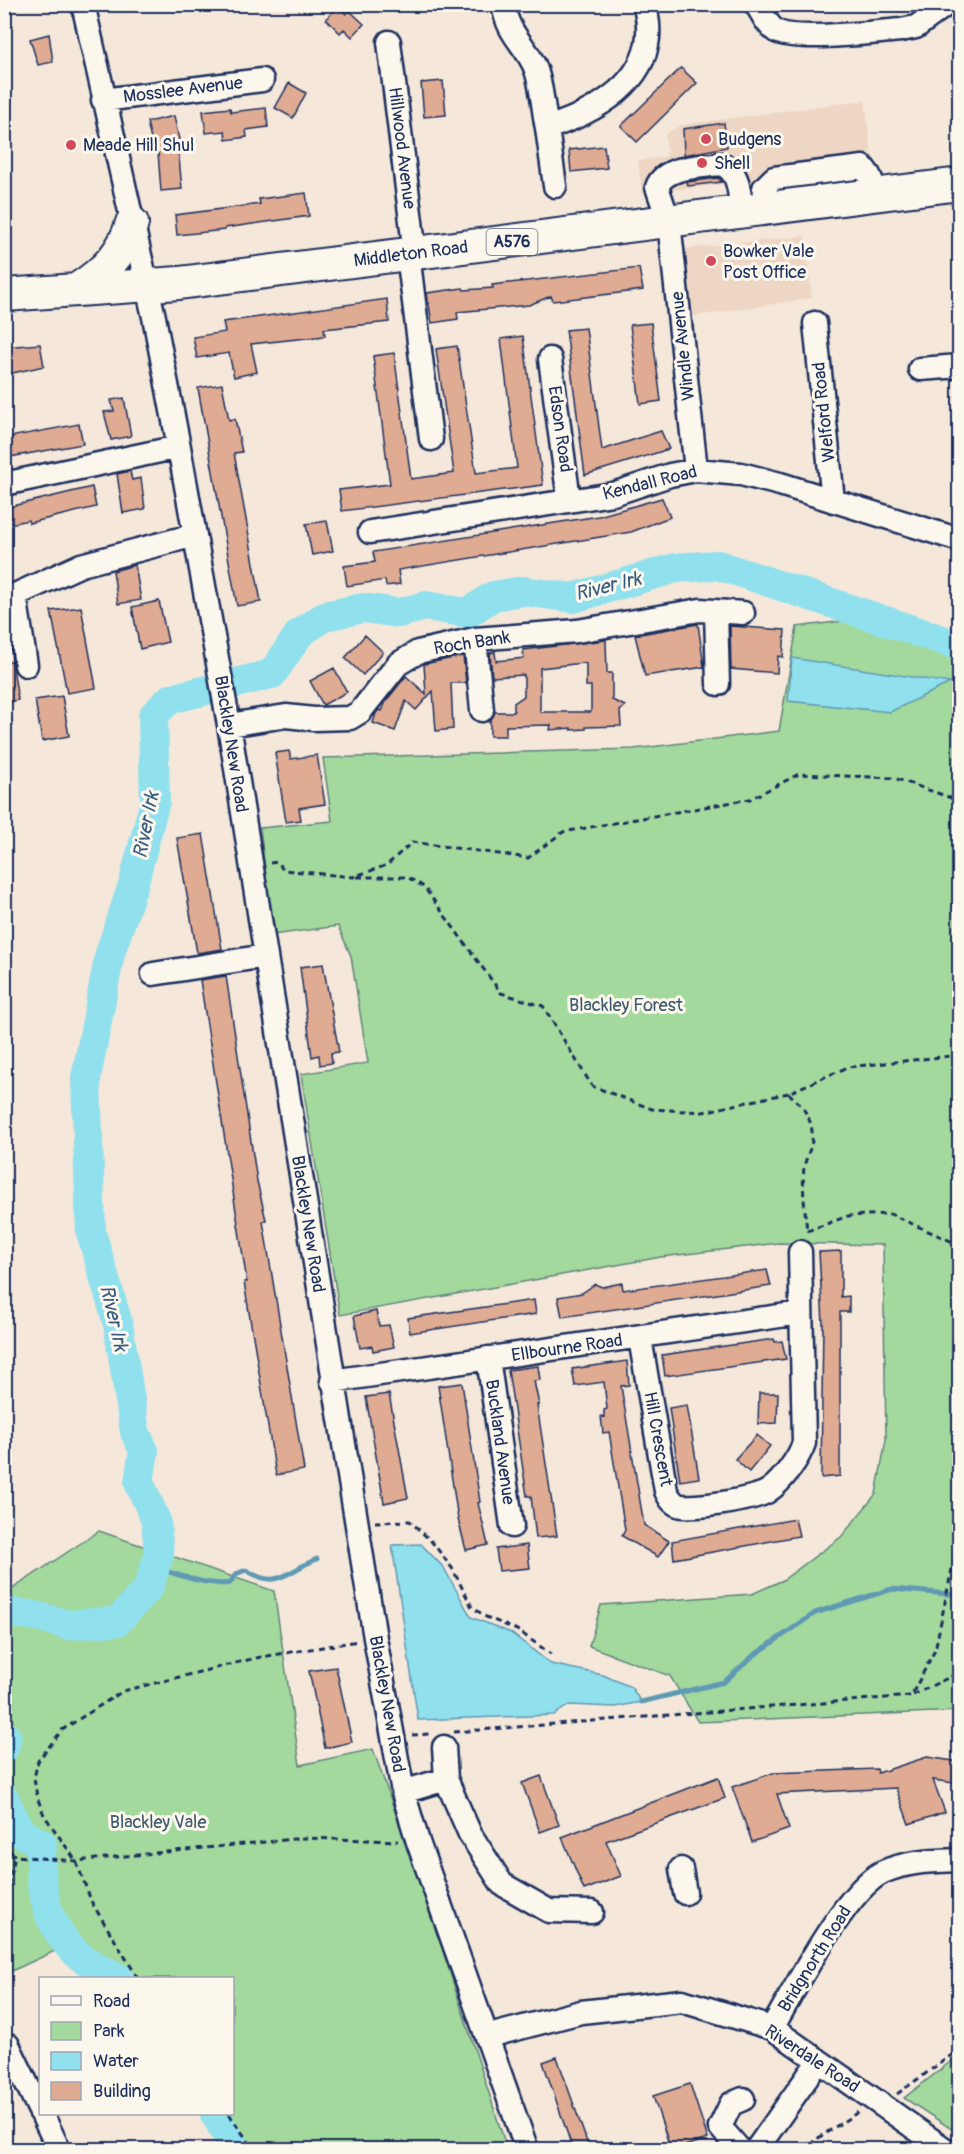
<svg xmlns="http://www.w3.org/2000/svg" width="964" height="2154" viewBox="0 0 964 2154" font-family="Pangolin,sans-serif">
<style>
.built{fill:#eed6c5}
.green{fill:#a3d99d;stroke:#5f847e;stroke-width:1.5}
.water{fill:#90e0ed;stroke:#6199b4;stroke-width:1.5}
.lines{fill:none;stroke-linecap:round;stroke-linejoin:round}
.stream{stroke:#6199b4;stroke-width:5}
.river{stroke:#90e0ed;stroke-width:30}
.building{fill:#dfab93;stroke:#1b2f5e;stroke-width:1.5;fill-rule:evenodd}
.minor-casing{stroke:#1b2f5e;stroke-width:27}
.highway-casing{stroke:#1b2f5e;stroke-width:36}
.path{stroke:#1b2f5e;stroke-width:3;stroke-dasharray:6 4.5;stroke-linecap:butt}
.minor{stroke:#fbf7ec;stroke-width:22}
.highway{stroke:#fbf7ec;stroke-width:32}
.poi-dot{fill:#d1495b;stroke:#fbf7ec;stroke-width:2}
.labels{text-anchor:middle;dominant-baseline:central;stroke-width:6;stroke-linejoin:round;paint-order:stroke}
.shield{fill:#fbf7ec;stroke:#5e6b89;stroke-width:1.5}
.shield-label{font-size:16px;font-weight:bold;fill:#1b2f5e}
.street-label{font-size:18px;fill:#1b2f5e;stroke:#fbf7ec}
.poi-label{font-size:18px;fill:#1b2f5e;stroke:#fbf7ec;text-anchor:start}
.park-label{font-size:18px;fill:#3d5a6e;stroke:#fbf7ec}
.water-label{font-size:20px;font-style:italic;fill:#385b82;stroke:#fbf7ec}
</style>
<rect width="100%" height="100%" fill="#f5e8da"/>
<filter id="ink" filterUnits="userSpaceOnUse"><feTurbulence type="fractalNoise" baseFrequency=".0167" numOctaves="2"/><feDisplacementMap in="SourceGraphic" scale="12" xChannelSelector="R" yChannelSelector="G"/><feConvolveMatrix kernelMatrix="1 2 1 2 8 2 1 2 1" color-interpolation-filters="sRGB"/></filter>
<g filter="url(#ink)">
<path class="built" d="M865 100 873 166 642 194 638 161 667 156 665 134 681 125Z
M805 236 812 298 690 317 683 249Z"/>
<path class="green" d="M851 620 959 655V1711L698 1722 670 1676 589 1646 601 1605 752 1594 783 1580 841 1537 876 1494 886 1440 883 1245 779 1243 661 1257 340 1315 301 1074 368 1063 351 956 338 926 273 935 260 828 332 821 323 758 634 749 779 731 797 627Z
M99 1531 274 1591 300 1765 373 1749 431 1914 507 2149H239L216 2114H232V1978H123L120 1973 57 1950 5 1974V1594Z
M954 2059C964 2075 963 2115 953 2130L904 2098Z"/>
<path class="water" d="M792 658 950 683 890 712 788 701Z
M421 1544 444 1568 471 1617 511 1633 551 1664 603 1675 631 1687 641 1702 615 1707 569 1705 554 1715 418 1720 392 1545Z"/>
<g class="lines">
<path class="stream" d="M155 1567C174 1574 211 1587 230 1583L236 1574 246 1570C279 1591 286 1571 317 1559
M641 1702 724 1682 753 1656 815 1613 892 1589 960 1595"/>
<path class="river" d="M4 1612 36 1616 68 1625 118 1621 149 1587 159 1554 156 1521 139 1482 144 1451 135 1432 118 1324 91 1232 86 1078 110 953 133 885 155 801 153 716 170 699 272 674 299 634 325 616 363 608 399 613 426 606 468 613 493 596 523 591 573 598 676 568 718 565 960 646
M4 1736 7 1738 4 1748
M4 1798 21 1833 42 1844C38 1883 45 1924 75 1952 86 1963 106 1971 119 1978
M215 2114 236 2150"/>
</g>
<path class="building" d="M338 6 346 14 349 10 364 24 352 37 344 29 340 33 326 19Z
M49 34 53 62 38 65 30 39Z
M681 68 697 83 637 142 621 126Z
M443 81 446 115 424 117 421 83Z
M289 83 306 93 293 118 275 108Z
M230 108 231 112 266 108 268 127 246 130 247 137 226 140 225 131 206 133 203 111Z
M174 116 181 148H178L182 189 161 191 158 153H154L147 122Z
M724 123 727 147 684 155 683 129Z
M604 146 607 168 571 172 569 150Z
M718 178 722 182 688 186 687 182Z
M306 193 309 216 225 228V230L177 235 175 215 260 204 259 199Z
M639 268 643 290 553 301 551 296 529 305 457 312 458 319 432 323 427 293 463 288 464 290 493 288 492 285Z
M387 299 389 322 324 329 325 336 251 344 257 372 234 377 229 353 197 358 193 337 225 332 223 322Z
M651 323 661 401 640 404 630 325Z
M586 328 602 450 661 431 669 449 585 475 566 330Z
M523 336 543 485 342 511 339 490 390 484 373 356 394 353 411 479 454 473 436 349 457 346 476 473 517 468 501 339Z
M40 344 44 366 4 375V347Z
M222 384 229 420 235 419 242 452 234 453 261 602 237 606 198 388Z
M124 398 131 436 111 440 104 412 114 411 111 400Z
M79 424 83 444 4 458V438Z
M130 471 132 480 141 478 145 509 123 513 117 474Z
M92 487 96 507 29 523 28 520 4 525V508Z
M662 498 670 517 631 532 398 570 400 584 386 586 385 580 347 586 344 566 375 562 373 552 599 516Z
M327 521 333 551 312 555 306 524Z
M135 565 141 600 118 604 113 571Z
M159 601 168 642 140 649 132 607Z
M81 607 96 688 67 693 51 611Z
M698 624 704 667 645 676 635 635Z
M730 626 785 630 783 657 778 656 777 673 731 669Z
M365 635 383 652 363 675 345 658Z
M606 640 607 673H612V700L625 706 620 711 621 726 586 727V729L571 730V728L550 730 551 725 506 726V736H490V721L495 712H514V703L524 696V675L492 677 490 653 495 652 496 661 524 658 523 650ZM583 663 586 664V686H591V712H540V668Z
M463 656 466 683H451L453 729 436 731 433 691 416 710 406 701 395 731 373 723 376 713 379 710 382 711 386 701 406 676 426 694 424 664Z
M12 661 18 700 4 703V662Z
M334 668 347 692 323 705 310 681Z
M62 696 69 736 42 741 35 700Z
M289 751 291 759 317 755 325 804 299 808 301 820 286 822 275 753Z
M203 834 222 949 197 953 177 838Z
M323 964 339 1052 331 1053 332 1063 320 1065 319 1055 312 1057 300 967Z
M226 976 257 1181 266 1220 263 1221 304 1470 276 1475 244 1282H247L200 980Z
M841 1251V1297L849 1296V1312H840V1476L821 1478 823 1323 819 1252Z
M767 1270 771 1286 562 1317 558 1297 582 1293 595 1284 602 1287 622 1283 623 1290Z
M534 1300 536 1314 410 1333 408 1318Z
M376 1311 379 1326 389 1325 394 1347 373 1351 372 1346 360 1348 354 1316Z
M774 1339 775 1342 782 1341 786 1359 665 1376 662 1355Z
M627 1361 629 1385 621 1386 644 1525 669 1541 658 1557 622 1536 625 1530 609 1432 603 1433 601 1416 604 1417V1410L607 1409 604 1382 575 1386 572 1369Z
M538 1366 540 1380 534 1381 539 1405H537L557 1536 536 1538 531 1496H527L508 1370Z
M462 1383 480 1502 478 1503 488 1545 466 1550 458 1519 438 1386Z
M759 1393H778L777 1423 758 1424Z
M389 1394 408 1498 384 1503 366 1397Z
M687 1405 699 1478 680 1481 669 1408Z
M757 1435 770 1446 749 1472 735 1459Z
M795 1519 799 1536 674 1559 672 1541Z
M527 1545 530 1568 499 1571 496 1549Z
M336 1667 352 1742 325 1748 309 1671Z
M927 1757 960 1762V1784L933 1780 945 1812 909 1824 896 1788 777 1794 789 1829 752 1842 732 1787 773 1773 877 1769 878 1773Z
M541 1776 559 1825 540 1832 522 1783Z
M718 1777 725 1798 606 1841 621 1876 584 1890 562 1837Z
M557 2057 588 2145 576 2150H573L543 2062Z
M690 2084 708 2139 671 2150 653 2096Z"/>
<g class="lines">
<defs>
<path id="minor" d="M83 4 154 317 179 447 229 725 375 1638 403 1792 418 1842 527 2150
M503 4C508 36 525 43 535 67 542 85 543 109 547 128 603 110 665 73 644 4
M756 4C762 13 767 25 776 31 796 42 875 32 901 30L916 27 947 4
M389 42 415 254
M103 100 262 80
M547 128 555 186
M762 210 764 188 774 178 863 167 869 175 878 196
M408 254 431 439
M815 323 833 501
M550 359 569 500
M920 369 960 366
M696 470 669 222 657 187C665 165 702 167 721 164 741 171 739 196 742 213
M4 484 179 447
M370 532 613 494 670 475 696 470 741 474 780 484 960 540
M15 595 26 665
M4 597 15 595 81 565 195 535
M716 611 718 684
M475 639 482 710
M229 725 286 716 314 719 350 718 360 712 398 664 418 652 475 639 577 631 700 610 743 613
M153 974 265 956
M640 1338 666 1491C669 1497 671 1502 678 1505 691 1510 757 1499 768 1491 782 1482 799 1458 804 1443L800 1252
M488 1358 512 1526
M332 1381 800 1313
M444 1747 446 1779
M403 1792 446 1779 470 1834 502 1884 549 1911 592 1912
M681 1869 685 1893
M772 2028C794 1991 846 1889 883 1872 908 1861 933 1861 960 1860
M489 2036 581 2012 682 2001 772 2028 946 2150
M8 2045 40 2111
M42 2114 59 2150
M740 2150 720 2127 731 2104 743 2099
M756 2150 818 2062"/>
<path id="highway" d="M78 289C104 272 123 254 132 223
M4 295 179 283 960 184"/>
</defs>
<use href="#minor" class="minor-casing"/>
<use href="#highway" class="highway-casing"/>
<path class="path" d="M270 863 278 862 283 870 353 877 387 865 412 842 528 858 563 832 750 799 799 774 894 778 960 801
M357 877H407L424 887 501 993 543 1006 592 1086 652 1109 703 1112 788 1093
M960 1055 848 1067 788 1093C802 1104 814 1120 812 1140 811 1149 806 1157 804 1167 802 1188 805 1210 807 1231L848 1216 890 1214 960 1245
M375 1522 410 1521 432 1542 452 1568 472 1607 486 1617 517 1630 551 1654
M913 1695 960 1672
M454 1732 911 1696 935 1650 953 1564 960 1553
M412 1735 430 1734
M4 1843 15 1856 76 1861 304 1838 398 1841
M4 1906 15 1856
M138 1978 92 1903 76 1861 44 1815 37 1797 34 1778 38 1761 62 1730 123 1691 256 1658 358 1641
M897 2094 953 2054 960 2063
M229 2114 254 2150
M954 2133 960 2125
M800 2150 858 2112
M901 2150 900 2147 903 2143"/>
<use href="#minor" class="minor"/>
<use href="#highway" class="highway"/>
</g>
</g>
<g class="poi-dot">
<circle cx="706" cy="139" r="6"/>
<circle cx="71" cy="145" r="6"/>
<circle cx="702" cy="163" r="6"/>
<circle cx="711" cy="261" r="6"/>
</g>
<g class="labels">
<rect class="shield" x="486.5" y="229" width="51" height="26" rx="4.5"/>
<g class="shield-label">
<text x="512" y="242">A576</text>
</g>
<g class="street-label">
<text transform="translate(183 90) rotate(-7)">Mosslee Avenue</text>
<text transform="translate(402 148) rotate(83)">Hillwood Avenue</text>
<text transform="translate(411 254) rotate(-7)">Middleton Road</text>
<text transform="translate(683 346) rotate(-96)">Windle Avenue</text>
<text transform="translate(824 412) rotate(-96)">Welford Road</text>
<text transform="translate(560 429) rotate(82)">Edson Road</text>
<text transform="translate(650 483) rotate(-14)">Kendall Road</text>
<text transform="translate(472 643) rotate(-9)">Roch Bank</text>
<text transform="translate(231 744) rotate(81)">Blackley New Road</text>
<text transform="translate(308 1224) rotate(81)">Blackley New Road</text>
<text transform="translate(567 1348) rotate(-8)">Ellbourne Road</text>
<text transform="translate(658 1439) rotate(80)">Hill Crescent</text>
<text transform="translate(500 1442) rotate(82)">Buckland Avenue</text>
<text transform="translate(387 1704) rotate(80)">Blackley New Road</text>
<text transform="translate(815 1959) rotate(-58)">Bridgnorth Road</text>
<text transform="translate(812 2059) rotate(33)">Riverdale Road</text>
</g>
<g class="poi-label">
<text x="718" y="139">Budgens</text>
<text x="83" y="145">Meade Hill Shul</text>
<text x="714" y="163">Shell</text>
<text x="723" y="251">Bowker Vale<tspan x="723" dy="21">Post Office</tspan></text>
</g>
<g class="park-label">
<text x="626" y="1005">Blackley Forest</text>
<text x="158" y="1822">Blackley Vale</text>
</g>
<g class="water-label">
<text transform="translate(608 586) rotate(-14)">River Irk</text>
<text transform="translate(146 825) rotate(-79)">River Irk</text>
<text transform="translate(114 1318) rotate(77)">River Irk</text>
</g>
</g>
<rect width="964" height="2154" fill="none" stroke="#fbf7ec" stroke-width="24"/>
<rect x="12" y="12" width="940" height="2130" fill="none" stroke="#1b2f5e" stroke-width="2" filter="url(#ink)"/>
<rect x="39" y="1977" width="195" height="138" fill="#fbf7ec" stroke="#a1a7b3" stroke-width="1.5"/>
<rect x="51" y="1996" width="30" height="9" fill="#fbf7ec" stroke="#a1a7b3" stroke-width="1.5"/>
<text x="93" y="2007" font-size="18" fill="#1b2f5e">Road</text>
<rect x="51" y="2022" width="30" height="18" fill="#a3d99d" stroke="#a1a7b3" stroke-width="1.5"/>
<text x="93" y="2037" font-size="18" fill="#1b2f5e">Park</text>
<rect x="51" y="2052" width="30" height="18" fill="#90e0ed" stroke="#a1a7b3" stroke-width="1.5"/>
<text x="93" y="2067" font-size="18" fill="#1b2f5e">Water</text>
<rect x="51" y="2082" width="30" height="18" fill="#dfab93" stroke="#a1a7b3" stroke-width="1.5"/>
<text x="93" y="2097" font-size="18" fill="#1b2f5e">Building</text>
</svg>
